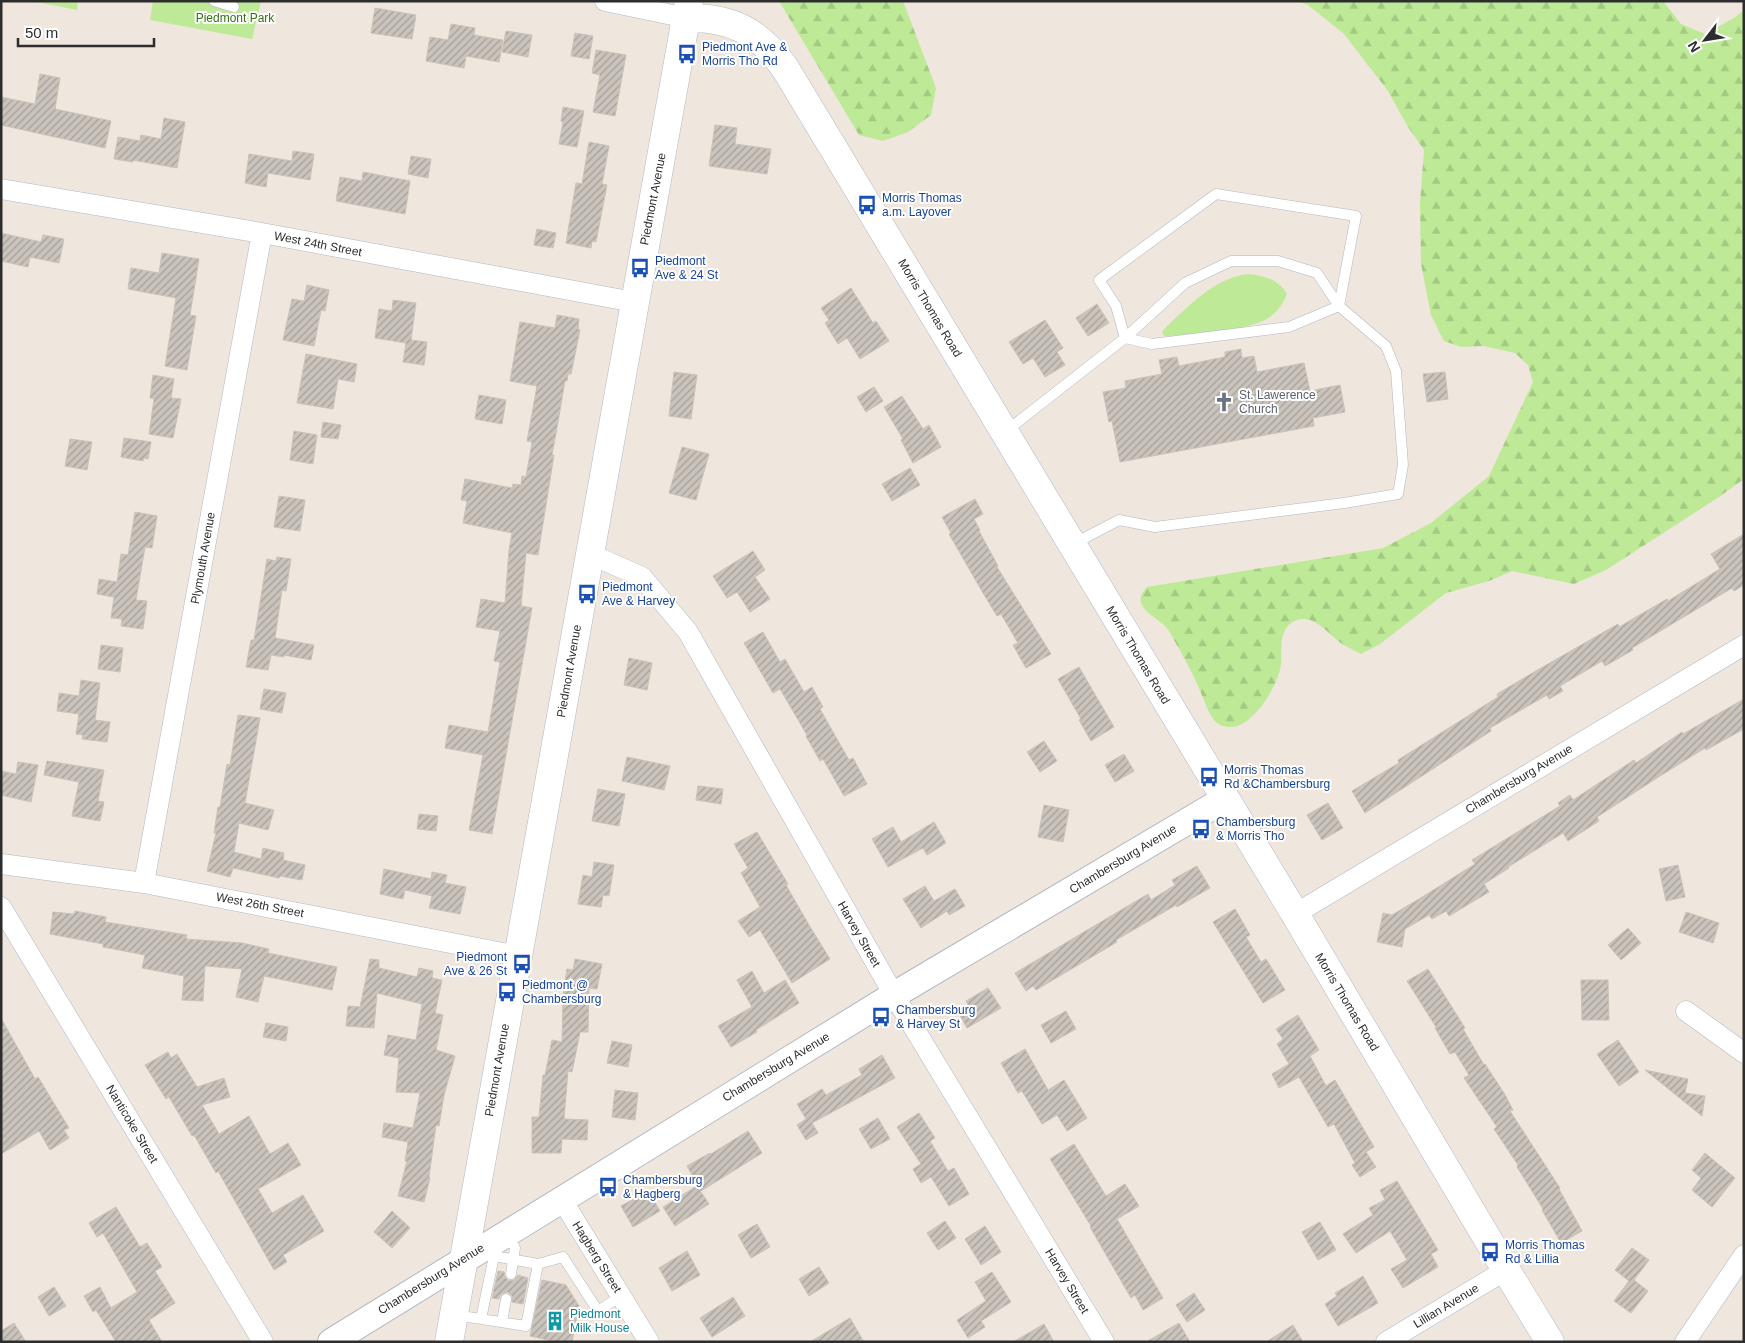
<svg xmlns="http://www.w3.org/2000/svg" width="1745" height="1343" viewBox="0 0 1745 1343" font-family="Arial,sans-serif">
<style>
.grass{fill:#beea97}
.forest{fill:url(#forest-firs)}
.building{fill:url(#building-hatch);stroke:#cbc2b7}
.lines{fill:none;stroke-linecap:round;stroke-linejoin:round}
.service-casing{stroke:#b2b7c1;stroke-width:11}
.minor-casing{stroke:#b2b7c1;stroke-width:21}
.tertiary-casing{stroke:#b2b7c1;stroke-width:28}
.secondary-casing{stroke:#b2b7c1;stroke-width:29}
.service{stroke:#fff;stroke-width:10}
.minor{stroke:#fff;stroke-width:20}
.tertiary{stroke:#fff;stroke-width:26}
.secondary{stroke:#fff;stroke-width:28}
.labels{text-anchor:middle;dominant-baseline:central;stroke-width:4;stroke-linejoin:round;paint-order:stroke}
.park-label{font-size:12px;fill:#347215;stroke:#fff}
.transit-label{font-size:12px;fill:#164399;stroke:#fff;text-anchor:start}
.street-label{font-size:12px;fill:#2d2d2d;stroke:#fff}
.worship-label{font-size:12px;fill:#5b616d;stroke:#fff;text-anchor:start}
.culture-label{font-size:12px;fill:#0d838f;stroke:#fff;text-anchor:start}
</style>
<defs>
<pattern id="forest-firs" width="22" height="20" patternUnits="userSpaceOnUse" patternTransform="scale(1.25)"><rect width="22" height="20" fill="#beea97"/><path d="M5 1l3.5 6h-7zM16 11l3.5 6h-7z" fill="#a4c982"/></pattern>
<pattern id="building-hatch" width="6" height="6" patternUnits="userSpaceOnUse" patternTransform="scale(1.25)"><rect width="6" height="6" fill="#cbc4bd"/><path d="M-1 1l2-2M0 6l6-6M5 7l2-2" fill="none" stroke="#a5a09a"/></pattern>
</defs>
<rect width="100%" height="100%" fill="#efe6de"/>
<path class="grass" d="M32 1H78L77 10Z
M153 1H261L252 39 150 20Z
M1247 274C1262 275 1279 279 1287 294 1283 305 1275 315 1265 320 1242 331 1189 336 1164 336L1162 332 1165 328C1189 306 1213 279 1247 274Z"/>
<path class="forest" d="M779 1H903L936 88 931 115 908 132 883 141 859 135Z
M1298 1H1663L1681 24 1705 34 1734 18 1744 10V479L1719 497 1606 570 1574 584 1512 571 1489 581 1446 593 1380 644 1361 654C1355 651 1349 648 1344 645 1332 638 1318 618 1303 619 1295 619 1288 624 1285 630 1279 641 1282 653 1281 664 1279 684 1254 726 1232 727 1213 728 1209 712 1203 698 1195 677 1185 659 1174 640 1172 636 1169 630 1166 627 1159 619 1137 610 1141 596 1142 593 1145 589 1147 587L1383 548 1431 523 1489 476 1533 382 1528 365 1515 353 1484 346 1461 347 1444 341 1431 315 1421 264 1420 203 1424 150 1408 127 1388 91 1344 34 1308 5Z"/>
<path class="building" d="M375 8 416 15 412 39 371 33Z
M451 24 475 28 474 35 503 40 499 62 466 56 464 68 426 61 430 37 448 40Z
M506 31 532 35 528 57 502 52Z
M575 33 593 36 589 59 571 56Z
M596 50 626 55 615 116 593 112 600 75 592 73Z
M40 74 60 78 55 109 111 121 105 148 1 125V97L35 104Z
M563 107 584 111 577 147 559 144 563 122 561 121Z
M164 118 185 122 177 168 133 160V162L114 159 118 137 140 141 141 135 161 139Z
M715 125 737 128 735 144 771 149 767 174 709 166Z
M589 142 609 146 602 184 607 185 596 242 592 241 591 248 566 243 576 183 582 184Z
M293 151 314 154 310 180 268 173 266 187 245 183 249 154 292 161Z
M411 156 431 159 428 178 408 174Z
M363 172 410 181 405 214 336 201 340 177 362 181Z
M537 229 556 233 553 248 534 245Z
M1 233 41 242 43 235 64 239 59 263 30 257 28 267 1 261Z
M162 253 199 259 190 315 196 316 187 370 165 366 176 298 128 289 131 268 159 273Z
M307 285 329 290 325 311 321 310 314 346 283 340 292 299 304 301Z
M851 288 873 323 876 321 889 341 860 359 847 338 838 344 825 323 829 320 821 308Z
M393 300 416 303 411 340 427 342 424 365 403 362 406 343 375 338 379 309 392 311Z
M1097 304 1109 323 1088 336 1076 318Z
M557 315 579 319 578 329 580 330 571 374H568L567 381H565L558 422 552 455H554L538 555 526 553 521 606 532 608 492 834 469 830 483 755 445 748 449 725 488 732 500 662 494 661 500 631 476 627 481 599 505 603 509 550 512 533 463 523 467 501 461 500 465 479 512 488 513 484 521 485 522 476 526 477 532 442 527 441 537 386 510 381 520 322 555 328Z
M1045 320 1063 348 1057 352 1065 365 1045 377 1033 358 1023 364 1009 342Z
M1241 349 1242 358 1254 356 1257 372 1304 363 1310 391 1340 385 1345 412 1313 418 1314 426 1120 462 1112 421 1109 422 1103 392 1126 388 1125 381 1162 374 1159 360 1177 357 1179 366 1225 357V352Z
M306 354 357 364 354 382 338 379 333 409 297 403Z
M674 372 697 375 691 419 669 416Z
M1445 372 1448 399 1427 402 1423 374Z
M153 375 174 379 171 398 181 399 173 438 149 434 154 399 150 398Z
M874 387 883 401 866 412 857 397Z
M479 395 506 400 502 424 475 419Z
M902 396 923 429 929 425 941 447 913 463 901 440 903 439 884 407Z
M323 422 341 425 338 439 321 437Z
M294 431 317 435 313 464 290 460Z
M124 438 151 442 148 459 144 458 143 461 121 457Z
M70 439 92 442 87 470 65 466Z
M682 447 709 454 696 500 669 493Z
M910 468 920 485 892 501 882 484Z
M279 496 305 500 300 531 274 527Z
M975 499 983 514 974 519 980 530 979 531 998 566 997 567 1051 654 1026 668 1013 645 1018 643 1001 614 997 616 983 593 949 534 951 533 942 517Z
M135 512 157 516 152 548 145 547 136 600 147 601 143 629 121 626 122 619 111 618 114 597 97 594 99 579 117 582 121 554 128 555Z
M1744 534V585L1734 591 1732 588 1632 648 1633 650 1605 666 1602 661 1560 686 1563 691 1549 699 1547 695 1490 728 1491 731 1365 813 1352 791 1399 763 1398 760 1498 697 1497 694 1534 672 1618 624 1619 627 1667 599 1668 601 1720 569 1711 554Z
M753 551 765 570 755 577 770 599 750 612 737 592 727 598 713 576Z
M277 557 291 559 286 591 282 590 275 638 314 645 311 660 284 655V657L271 655 268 670 246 667 251 640H254L267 559 276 561Z
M763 632 780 662 785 659 804 692 812 687 823 707 820 709 849 760 853 758 867 784 844 796 823 759 820 761 806 736 807 735 780 689 773 693 744 643Z
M101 645 123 648 120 672 98 669Z
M629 658 652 663 647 690 624 685Z
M1079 667 1114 727 1091 741 1079 720 1081 719 1058 679Z
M81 680 100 683 95 720 110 722 107 742 82 739 83 735 76 734 79 714 57 711 59 693 79 696Z
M264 689 286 693 282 713 260 709Z
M1744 699V729L1706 750 1705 748 1660 776 1597 817 1599 821 1568 841 1563 833 1508 867 1509 868 1484 884 1489 892 1449 916 1446 911 1432 919 1429 915 1405 929 1402 947 1377 942 1383 913 1392 915 1419 899 1475 864 1472 860 1560 806 1558 803 1570 795 1573 800 1634 760 1636 763 1682 732 1683 734Z
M238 715 260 718 245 803 274 810 268 830 239 823 234 852 261 859 263 848 284 853 283 860 305 865 302 880 280 876 279 878 233 868 230 877 207 871 216 833H214L218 807H220L227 764 230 765Z
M1044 741 1057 761 1040 772 1027 752Z
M1124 754 1134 771 1115 782 1105 765Z
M627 757 670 766 664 790 622 781Z
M47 761 104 770 98 801 104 802 100 821 72 816 79 782 44 775Z
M18 762 38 765 31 802 1 795V771L16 774Z
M698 786 723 789 721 804 696 800Z
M598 789 625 794 619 826 592 821Z
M1328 803 1343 828 1322 840 1307 815Z
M1044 805 1069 810 1063 842 1038 837Z
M419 814 438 816 436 831 417 829Z
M934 822 946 843 927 855 923 848 888 867 872 839 893 827 901 842Z
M757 832 788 884 786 885 809 925 830 959 792 983 760 930 749 937 738 921 760 907 741 873 748 868 734 844Z
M594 862 614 865 609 896 603 895 601 907 578 904 583 875 592 877Z
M1678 865 1685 897 1666 901 1659 869Z
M1197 866 1210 888 1177 907 1176 905 1116 940 1117 942 1036 990 1033 986 1026 991 1015 973 1148 894 1151 900 1175 885 1172 880Z
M384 869 431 879 432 872 447 875 445 883 466 887 460 914 429 908 432 896 405 890 403 899 380 894Z
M925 886 934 901 955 889 965 906 949 915 947 911 921 928 903 899Z
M1235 909 1250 935 1246 937 1261 962 1266 959 1285 990 1263 1003 1213 922Z
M75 911 106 917 105 922 187 935 186 939 242 943 269 949 268 953 337 967 332 990 264 976 258 1002 236 997 242 969 205 966 203 1001 182 1000 184 976 142 968 145 955 103 947V944L50 934 53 912 74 914Z
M1686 912 1719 923 1713 943 1679 932Z
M1628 928 1641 943 1621 960 1608 945Z
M370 959 379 960V968L417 977 419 968 433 971 432 978 442 980 435 1013 443 1015 436 1050 455 1056 444 1095 439 1126 436 1125 429 1177 430 1178 424 1202 398 1196 407 1161H405L408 1142 382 1137 384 1123 413 1128 420 1093 396 1092 399 1058 384 1055 388 1035 416 1040 422 1004 377 993 374 1028 346 1026 348 1006 360 1007Z
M575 959 602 964 597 989 589 988 588 1032H580L572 1072 568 1071 564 1119 588 1120 587 1140 562 1139 561 1153H532V1117H539L543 1075H545L552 1040 562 1042 563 996 567 969 573 970Z
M1428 969 1465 1028 1463 1029 1484 1065 1485 1064 1504 1093 1513 1110 1510 1111 1560 1188 1559 1189 1582 1231 1561 1243 1542 1210 1543 1209 1517 1167 1518 1165 1494 1129 1497 1127 1464 1078 1469 1075 1455 1052 1450 1054 1435 1028 1436 1027 1407 981Z
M752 971 764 993 785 980 799 1003 756 1030 757 1032 731 1047 718 1026 752 1007 737 980Z
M1581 980H1608L1609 1020H1582Z
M988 988 1001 1008 967 1028 958 1012 969 1006 966 1001Z
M1066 1011 1076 1029 1051 1043 1041 1025Z
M1298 1015 1319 1050 1310 1056 1326 1086 1335 1080 1374 1147 1366 1152 1376 1167 1360 1177 1352 1165 1355 1163 1334 1124 1328 1127 1299 1077 1279 1088 1272 1074 1289 1064 1277 1044 1283 1039 1276 1029Z
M1 1018 35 1079 38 1077 69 1128 64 1130 69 1138 50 1150 39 1131 1 1154Z
M266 1023 288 1027 286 1041 263 1037Z
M1618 1040 1639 1072 1619 1086 1597 1054Z
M612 1041 632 1045 628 1067 607 1063Z
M1025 1049 1048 1090 1064 1080 1087 1118 1067 1131 1057 1115 1042 1124 1022 1091 1018 1093 1001 1063Z
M168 1052 171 1058 177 1054 197 1087 224 1078 230 1097 202 1105 219 1134 249 1116 270 1154 288 1143 301 1165 258 1189 272 1213 303 1195 324 1231 283 1255 287 1262 274 1270 218 1171 216 1173 194 1135 192 1136 169 1097 166 1099 145 1065Z
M882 1055 895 1078 812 1123 818 1133 806 1140 797 1125 806 1119 797 1104 822 1089 826 1095 862 1075 859 1069Z
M1645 1070 1688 1079 1685 1093 1705 1096 1702 1116Z
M615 1090 638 1093 635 1120 612 1117Z
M919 1113 935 1138 930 1141 948 1171 954 1168 969 1194 949 1206 931 1177 921 1183 913 1169 921 1164 897 1127Z
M878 1118 890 1139 871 1149 859 1129Z
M748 1131 762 1153 701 1191 687 1166 710 1153 711 1154Z
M1074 1144 1106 1196 1125 1184 1139 1206 1117 1219 1163 1298 1143 1310 1135 1295 1131 1298 1090 1227 1091 1226 1050 1159Z
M1705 1153 1735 1178 1712 1207 1692 1190 1701 1178 1692 1170Z
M1397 1181 1438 1250 1431 1254 1438 1267 1403 1288 1391 1269 1407 1260 1390 1231 1356 1253 1343 1234 1373 1215 1369 1208 1385 1200 1380 1190Z
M697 1186 709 1204 675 1226 663 1207Z
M648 1191 660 1211 633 1227 621 1206Z
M116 1207 140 1247 147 1243 162 1267 155 1271 175 1303 149 1320 162 1342H116L96 1310 93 1312 84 1296 100 1287 111 1308 137 1292 103 1233 97 1237 89 1223Z
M392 1211 410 1228 392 1248 374 1232Z
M945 1221 956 1238 938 1250 927 1233Z
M1320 1222 1336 1250 1318 1260 1302 1232Z
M757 1224 770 1247 751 1258 738 1235Z
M985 1226 1001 1252 981 1265 965 1239Z
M1632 1248 1649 1260 1634 1280 1648 1291 1631 1313 1614 1301 1629 1281 1615 1270Z
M687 1251 700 1275 672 1291 659 1268Z
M819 1267 829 1283 809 1296 799 1279Z
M498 1271 504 1272 505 1277 509 1281 514 1280 518 1275 528 1278 523 1304 512 1302V1296L508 1292 501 1294 499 1299 492 1298Z
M992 1272 1011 1302 981 1321 985 1327 968 1338 957 1320 986 1301 975 1282Z
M1363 1276 1378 1303 1338 1326 1325 1304 1337 1296 1335 1293Z
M542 1280 566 1285 579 1306 572 1342H557L530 1336Z
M54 1287 66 1306 49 1316 38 1297Z
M1194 1293 1205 1310 1187 1322 1176 1305Z
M733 1297 745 1316 712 1337 700 1318Z
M850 1318 864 1342H810Z
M14 1323 26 1342H1V1331Z
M1179 1323 1190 1342H1146Z
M1044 1324 1054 1342H1013Z
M1293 1325 1303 1342H1266Z"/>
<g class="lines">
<defs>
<path id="service" d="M214 1 234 7
M1216 194 1356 216 1339 306 1289 327 1152 344 1125 338 1116 306 1099 280Z
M1005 432 1125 338 1185 283 1231 261H1278L1317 273 1339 306 1386 346 1396 371 1403 465 1398 494 1344 503 1155 527 1119 520 1073 544
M507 1233 515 1248 511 1274
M455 1315 526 1326 538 1264
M481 1319 494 1256 538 1264 563 1257 598 1311 621 1296
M502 1322 506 1299"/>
<path id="minor" d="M605 1 687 18
M1 189 262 233 634 302
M590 554 642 577 688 632 894 995 1104 1342
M1 864 144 883 518 956
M144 883 262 233
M1 907 263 1342
M1295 914 1744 645
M1686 1011 1744 1053
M561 1198 649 1342
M1386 1342 1506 1270
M1685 1342 1744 1255"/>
<path id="tertiary" d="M331 1342 894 995 1225 799"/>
<path id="secondary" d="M687 18C732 17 759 32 785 68L1295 914 1506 1270 1550 1342
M449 1342 689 1"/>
</defs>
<use href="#service" class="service-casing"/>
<use href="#minor" class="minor-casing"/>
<use href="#tertiary" class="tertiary-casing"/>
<use href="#secondary" class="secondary-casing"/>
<use href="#service" class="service"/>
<use href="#minor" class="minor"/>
<use href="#tertiary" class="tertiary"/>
<use href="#secondary" class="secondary"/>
</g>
<defs>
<symbol id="bus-bare" viewBox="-9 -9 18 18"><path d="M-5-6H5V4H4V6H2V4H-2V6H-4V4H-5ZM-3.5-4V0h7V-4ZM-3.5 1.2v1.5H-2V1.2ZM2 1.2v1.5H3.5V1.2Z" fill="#1a4fb4" stroke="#fff" stroke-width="2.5" paint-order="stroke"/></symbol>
<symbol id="church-bare" viewBox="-9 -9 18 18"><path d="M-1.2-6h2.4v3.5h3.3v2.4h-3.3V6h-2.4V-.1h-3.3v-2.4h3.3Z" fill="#6b7280" stroke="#fff" stroke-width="2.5" paint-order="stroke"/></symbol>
<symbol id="building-bare" viewBox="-9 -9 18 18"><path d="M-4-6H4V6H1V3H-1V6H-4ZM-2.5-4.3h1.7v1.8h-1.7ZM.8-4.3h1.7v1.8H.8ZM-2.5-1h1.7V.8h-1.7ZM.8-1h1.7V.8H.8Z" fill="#0f9aa8" stroke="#fff" stroke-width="2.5" paint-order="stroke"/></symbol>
</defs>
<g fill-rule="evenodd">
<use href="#bus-bare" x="673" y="40" width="28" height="28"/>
<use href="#bus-bare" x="853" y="191" width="28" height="28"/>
<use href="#bus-bare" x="626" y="254" width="28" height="28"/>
<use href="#church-bare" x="1210" y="388" width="28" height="28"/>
<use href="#bus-bare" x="573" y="580" width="28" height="28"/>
<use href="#bus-bare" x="1195" y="763" width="28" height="28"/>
<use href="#bus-bare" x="1187" y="815" width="28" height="28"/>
<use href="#bus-bare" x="508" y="950" width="28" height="28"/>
<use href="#bus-bare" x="493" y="978" width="28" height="28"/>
<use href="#bus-bare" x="867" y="1003" width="28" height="28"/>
<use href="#bus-bare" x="594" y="1173" width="28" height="28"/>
<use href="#bus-bare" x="1476" y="1238" width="28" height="28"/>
<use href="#building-bare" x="541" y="1307" width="28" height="28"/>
</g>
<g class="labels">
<g class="park-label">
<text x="235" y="18">Piedmont Park</text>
</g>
<g class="transit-label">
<text x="702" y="47">Piedmont Ave &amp;<tspan x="702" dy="14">Morris Tho Rd</tspan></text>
<text x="882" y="198">Morris Thomas<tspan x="882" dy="14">a.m. Layover</tspan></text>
<text x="655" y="261">Piedmont<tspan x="655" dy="14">Ave &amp; 24 St</tspan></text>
<text x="602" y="587">Piedmont<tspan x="602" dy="14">Ave &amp; Harvey</tspan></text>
<text x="1224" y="770">Morris Thomas<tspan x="1224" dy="14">Rd &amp;Chambersburg</tspan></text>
<text x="1216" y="822">Chambersburg<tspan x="1216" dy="14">&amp; Morris Tho</tspan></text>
<text x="507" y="957" text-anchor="end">Piedmont<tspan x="507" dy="14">Ave &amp; 26 St</tspan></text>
<text x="522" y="985">Piedmont @<tspan x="522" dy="14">Chambersburg</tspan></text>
<text x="896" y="1010">Chambersburg<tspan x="896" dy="14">&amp; Harvey St</tspan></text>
<text x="623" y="1180">Chambersburg<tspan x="623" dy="14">&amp; Hagberg</tspan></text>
<text x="1505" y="1245">Morris Thomas<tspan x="1505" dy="14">Rd &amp; Lillia</tspan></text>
</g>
<g class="street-label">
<text transform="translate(653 199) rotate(-79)">Piedmont Avenue</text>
<text transform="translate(318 244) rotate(11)">West 24th Street</text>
<text transform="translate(930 308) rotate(59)">Morris Thomas Road</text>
<text transform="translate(203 558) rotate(-80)">Plymouth Avenue</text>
<text transform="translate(1138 655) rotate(59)">Morris Thomas Road</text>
<text transform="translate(569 671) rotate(-80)">Piedmont Avenue</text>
<text transform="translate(1519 779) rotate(-31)">Chambersburg Avenue</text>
<text transform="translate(1123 859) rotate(-31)">Chambersburg Avenue</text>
<text transform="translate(260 905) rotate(11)">West 26th Street</text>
<text transform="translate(859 934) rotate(60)">Harvey Street</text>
<text transform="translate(1347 1002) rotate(59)">Morris Thomas Road</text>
<text transform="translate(776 1067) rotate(-31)">Chambersburg Avenue</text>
<text transform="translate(497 1070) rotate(-80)">Piedmont Avenue</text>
<text transform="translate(132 1124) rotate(59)">Nanticoke Street</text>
<text transform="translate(597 1257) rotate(58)">Hagberg Street</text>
<text transform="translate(431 1279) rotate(-32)">Chambersburg Avenue</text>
<text transform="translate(1067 1281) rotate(59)">Harvey Street</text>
<text transform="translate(1446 1306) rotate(-31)">Lillian Avenue</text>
</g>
<g class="worship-label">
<text x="1239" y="395">St. Lawerence<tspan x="1239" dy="14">Church</tspan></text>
</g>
<g class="culture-label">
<text x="570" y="1314">Piedmont<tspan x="570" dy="14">Milk House</tspan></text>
</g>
</g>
<rect width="1745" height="1343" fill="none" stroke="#2d2d2d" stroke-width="5"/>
<g transform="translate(1705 40) rotate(239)" stroke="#ffffff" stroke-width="4" paint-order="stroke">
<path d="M0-4L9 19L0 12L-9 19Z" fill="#2d2d2d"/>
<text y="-8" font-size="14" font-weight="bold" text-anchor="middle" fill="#2d2d2d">N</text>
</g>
<path d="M18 38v8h136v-8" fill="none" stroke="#2d2d2d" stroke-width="2.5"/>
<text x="25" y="38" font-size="15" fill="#2d2d2d" stroke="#ffffff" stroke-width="4" paint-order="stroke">50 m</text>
</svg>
